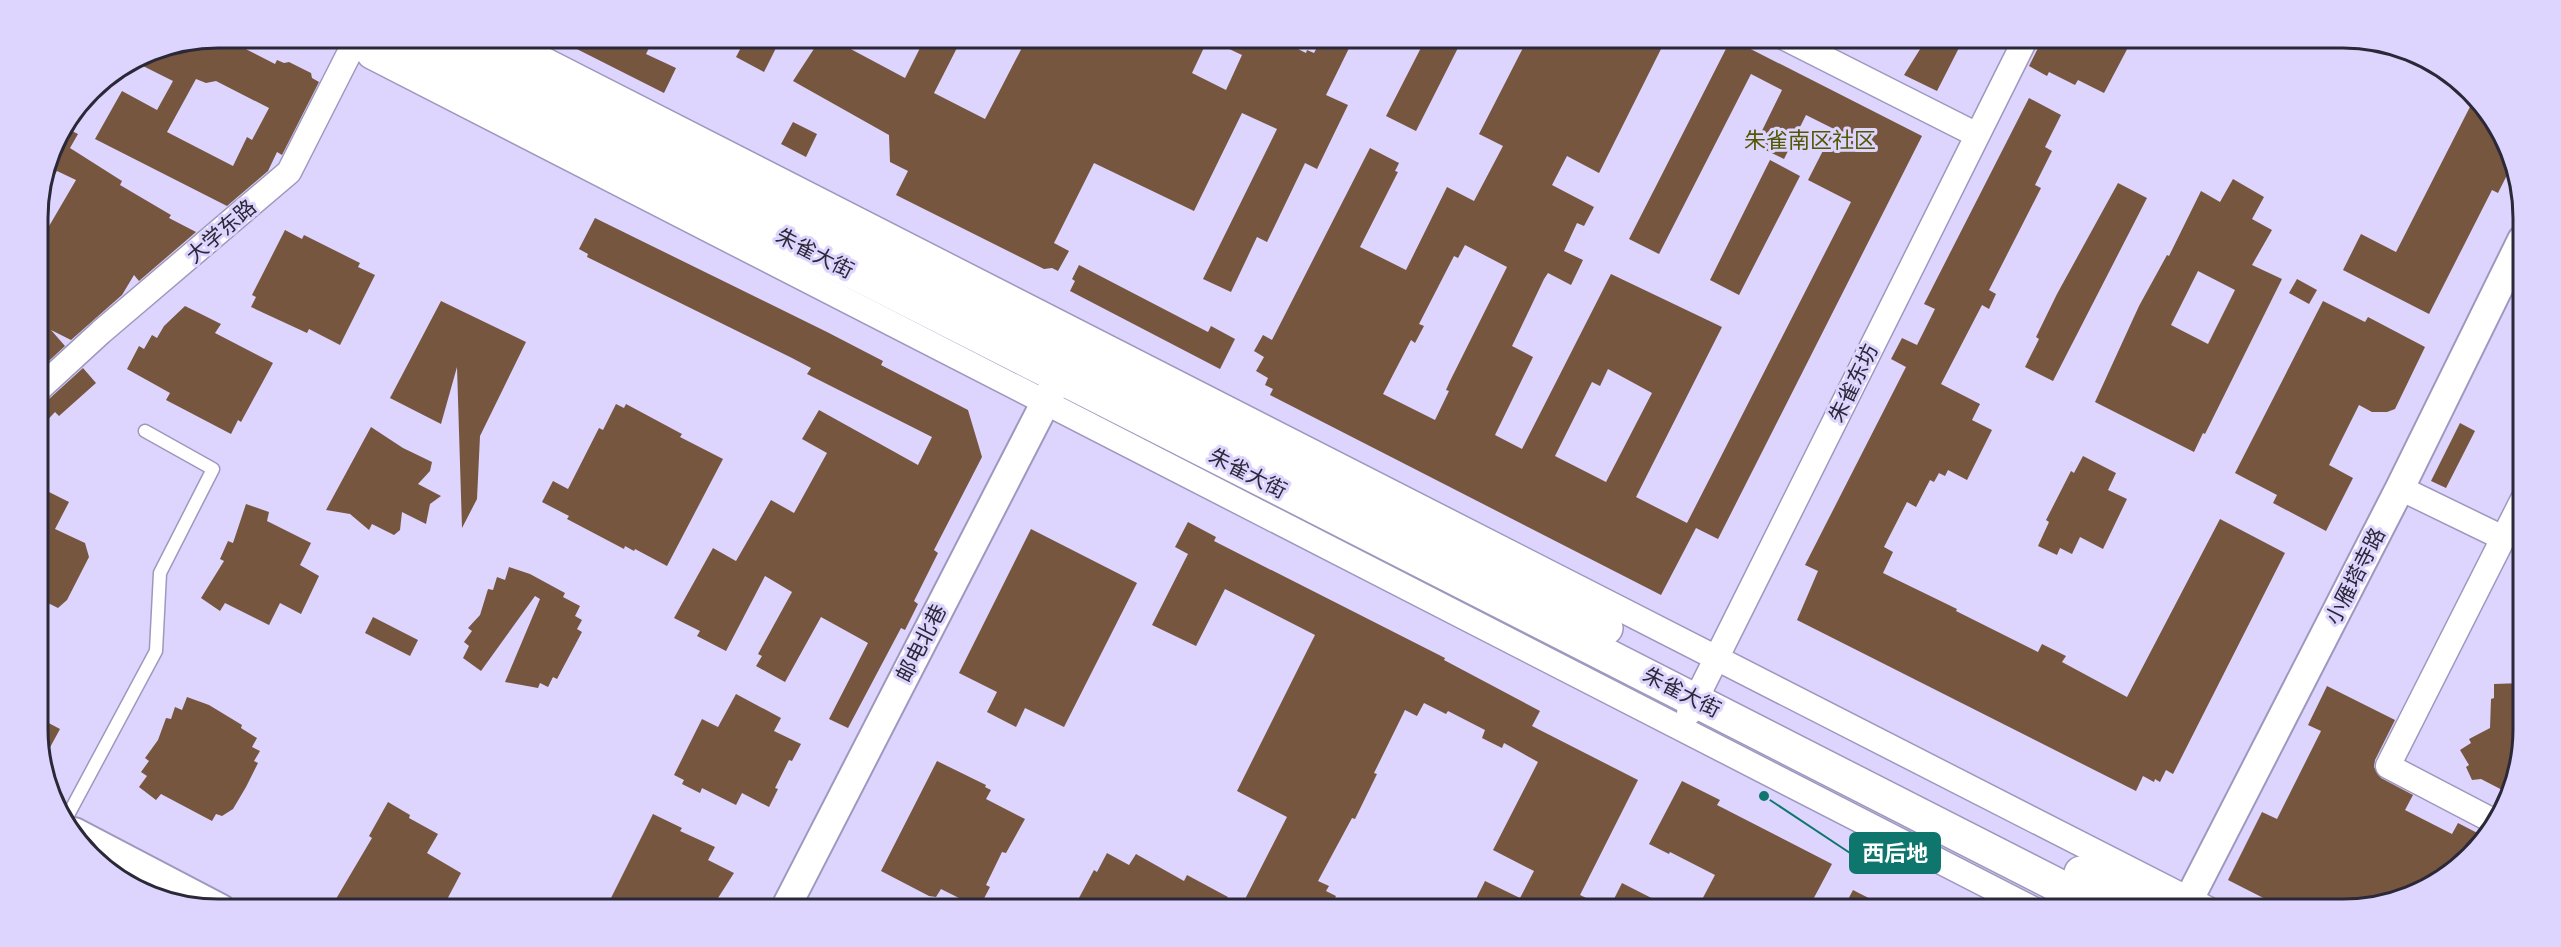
<svg xmlns="http://www.w3.org/2000/svg" width="2561" height="947" viewBox="0 0 2561 947" font-family="Arial,'Noto Sans SC',sans-serif">
<style>
.building{fill:#775640;fill-rule:evenodd}
.lines{fill:none;stroke-linecap:round;stroke-linejoin:round}
.service-casing{stroke:#9f98be;stroke-width:15}
.minor-casing{stroke:#9f98be;stroke-width:27}
.tertiary-casing{stroke:#9f98be;stroke-width:32}
.secondary-casing{stroke:#9f98be;stroke-width:36}
.service{stroke:#fff;stroke-width:12}
.minor{stroke:#fff;stroke-width:24}
.tertiary{stroke:#fff;stroke-width:28}
.secondary{stroke:#fff;stroke-width:33}
.labels{text-anchor:middle;dominant-baseline:central;stroke-width:6;stroke-linejoin:round;paint-order:stroke}
.street-label{font-size:21px;fill:#2b2838;stroke:#ddd5fe}
.neighbourhood-label{font-size:22px;fill:#525700;stroke:#ddd5fe}
.rim{fill:none;stroke:#2b2838;stroke-width:3}
.leader{fill:none;stroke:#0f766e;stroke-width:2}
.callout-dot{fill:#0f766e;stroke:#ddd5fe;stroke-width:2}
.callout{fill:#0f766e;stroke:#0f766e;stroke-width:2}
.callout-label{font-size:22px;text-anchor:middle;font-weight:bold;fill:#fff}
</style>
<rect width="100%" height="100%" fill="#ddd5fe"/>
<path class="building" d="M218 38H224L275 64 277 60 284 63 289 62 311 73 312 78 319 82 282 155 277 152 268 171 227 206 95 139 122 91 157 110 173 81 133 61 149 51ZM196 79 206 83 216 81 269 108 252 140 247 137 233 166 167 132Z
M555 38H654L646 54 676 68 664 93Z
M746 38H781L764 72 736 57Z
M821 38H830L905 78 925 38H962L934 93 985 119 1027 38H1276L1306 53 1307 50 1314 53 1322 38H1354L1326 95 1348 105 1317 169 1305 163 1267 242 1257 237 1231 292 1203 279 1277 129 1242 113 1194 211 1094 163 1054 243 1069 251 1058 271 1052 268 1044 269 896 195 908 171 890 162 889 135 793 81ZM1208 39 1242 55 1226 90 1192 73Z
M1426 38H1463L1416 131 1386 116Z
M1528 38H1663L1660 44 1663 45 1599 173 1567 156 1552 185 1594 207 1584 226 1577 223 1564 251 1583 260 1571 285 1548 273 1544 279 1512 346 1533 357 1495 435 1522 449 1611 274 1722 327 1636 497 1687 523 1851 202 1808 180 1834 129 1806 115 1784 159 1755 145 1782 90 1751 74 1659 254 1629 239 1731 39 1922 136 1718 539 1696 528 1661 595 1270 395 1273 389 1265 385 1268 378 1256 371 1264 357 1254 351 1263 335 1272 340 1370 148 1399 163 1395 171 1398 172 1360 247 1406 270 1447 187 1474 201 1503 146 1479 134ZM1465 245 1507 267 1450 381 1446 390 1449 391 1435 420 1383 394 1411 340 1415 343 1424 326 1419 324 1454 256 1458 258ZM1608 369 1652 393 1606 482 1555 456 1592 382 1600 386Z
M1927 38H1964L1937 91 1904 75Z
M2043 38H2133L2104 93 2078 80 2075 85 2049 72 2047 76 2029 66Z
M2475 97 2479 99 2510 149 2511 154 2504 168 2509 171 2498 193 2492 190 2429 314 2343 270 2361 234 2396 252Z
M2029 98 2061 115 2045 147 2052 151 2035 185 2041 188 1989 290 1996 294 1989 309 1982 305 1941 384 1980 404 1972 420 1992 430 1967 480 1948 470 1945 476 1939 473 1934 482 1930 480 1916 507 1907 502 1884 547 1893 552 1883 573 1957 609 1956 611 2038 652 2042 644 2066 656 2062 662 2127 697 2220 519 2285 553 2173 774 2166 770 2160 782 2155 779 2154 782 2143 776 2136 791 1797 620 1818 571 1805 565 1906 367 1891 359 1902 338 1917 345 1935 309 1924 304Z
M793 122 817 134 806 157 781 144Z
M64 127 78 134 70 148 122 181 120 185 171 215 169 218 196 232 139 281 134 275 122 295 71 340 51 330 65 346 39 370 38 245 76 180 57 171 49 185 44 183 56 138Z
M1770 160 1800 176 1739 295 1710 280Z
M2233 179 2264 197 2252 219 2272 230 2252 265 2282 279 2205 434 2203 433 2194 452 2095 402 2139 306 2167 255 2169 256 2201 191 2220 202ZM2198 271 2235 290 2208 344 2171 325Z
M2118 183 2147 198 2053 381 2025 367 2039 339 2036 337 2057 294Z
M595 218 827 332 883 361 881 365 968 410 982 457 934 550 938 553 914 601 918 604 905 630 901 628 848 728 829 719 868 643 821 617 785 682 756 666 762 656 758 654 792 592 765 576 726 651 697 636 700 631 674 618 713 548 736 561 771 500 794 513 827 453 802 439 819 410 918 465 932 437 807 374 811 368 792 358 587 257 588 254 579 249Z
M285 230 302 239 304 235 360 263 358 267 375 275 340 345 309 329 307 333 251 307 256 297 252 295Z
M1079 265 1208 332 1211 326 1235 339 1220 369 1070 291 1075 281 1072 279Z
M2297 279 2317 290 2309 304 2289 293Z
M441 301 526 342 480 436 477 499 462 528 457 367 441 424 390 398Z
M2323 301 2365 322 2368 317 2425 347 2395 409 2387 412H2372L2359 405 2329 465 2353 478 2326 531 2273 503 2277 495 2235 473Z
M185 306 221 324 215 333 273 363 241 422 238 420 231 434 166 400 170 393 127 369 139 346 144 349 152 335 157 338 164 326Z
M83 368 96 383 59 416 55 412 39 429V403L49 399Z
M616 404 624 408 626 404 682 434 680 437 723 459 667 566 635 549 634 551 625 546 624 549 567 519 569 516 542 502 553 481 568 489 599 428 603 430Z
M2460 423 2475 431 2446 488 2431 481Z
M371 427 403 448 432 462 430 471 418 484 441 496 430 504 426 524 402 512 400 530 394 535 372 524 369 530 350 514 326 510Z
M2083 456 2116 473 2108 490 2127 499 2103 549 2080 537 2072 554 2060 548 2057 555 2038 546 2049 522 2046 520 2071 471 2074 473Z
M39 487 69 502 55 529 85 543 89 557 67 600 58 608 40 599Z
M246 504 269 512 267 521 311 543 300 565 319 576 301 614 280 603 269 625 225 603 220 611 201 598 224 561 220 559 228 541 233 543Z
M1188 522 1216 537 1214 541 1445 658 1444 660 1540 711 1532 726 1638 780 1580 895 1609 909 1622 883 1673 909H1497L1476 899 1485 881 1520 898 1534 871 1493 850 1538 762 1504 743 1502 748 1482 738 1485 730 1448 711 1446 714 1424 703 1417 716 1405 710 1374 773 1377 774 1355 819 1352 818 1318 881 1329 886 1326 891 1336 896 1335 898 1357 909H1256L1243 903 1287 817 1237 791 1315 635 1225 589 1196 646 1152 625 1188 554 1175 547Z
M1031 529 1137 583 1064 727 1025 708 1016 727 987 712 997 692 959 673Z
M509 567 530 574 565 593 563 597 580 606 575 616 582 620 577 629 582 632 557 679 553 677 548 687 540 683 538 688 505 682 540 599 535 596 481 671 463 658 469 646 464 642 472 631 468 628 480 615 488 589 493 590 497 577 505 580Z
M373 617 418 640 410 656 365 633Z
M2523 683V729L2514 787 2510 794 2481 779 2472 780 2466 767 2469 765 2460 750 2471 743 2469 739 2490 728 2491 699 2494 698V684Z
M2327 686 2395 720 2375 760 2374 767 2381 778 2413 795 2405 810 2452 834 2458 823 2487 838 2453 872 2401 900 2354 909H2285L2228 880 2262 812 2277 819 2321 731 2308 725Z
M736 694 781 718 774 731 801 744 792 761 789 760 775 788 778 789 769 807 742 793 736 805 702 788 700 793 682 784 684 780 674 775 702 719 718 727Z
M187 697 209 705 242 725 241 728 257 738 252 747 260 751 254 761 258 763 246 787 233 809 222 816 216 814 212 821 161 794 156 800 139 787 147 776 141 772 149 761 145 758 158 740 166 718 171 719 175 707 182 710Z
M41 719 60 729 41 764Z
M937 761 986 785 985 787 991 790 986 799 1025 819 1006 853 1002 852 986 885 990 887 979 908 941 889 936 897 929 896 881 871Z
M1682 781 1720 800 1717 805 1832 864 1808 909H1697L1715 875 1670 852 1669 854 1649 844Z
M388 802 410 815 409 818 438 834 427 853 461 873 442 909H342L333 904 372 838 369 836Z
M653 814 682 828 680 831 715 847 708 860 734 873 711 909H619L608 904Z
M1107 853 1129 865 1136 854 1184 881 1187 875 1228 897 1222 909H1205L1187 900 1182 909H1169L1148 898 1142 909H1073L1094 870 1097 872Z
M1853 890 1890 909H1843Z"/>
<g class="lines">
<defs>
<path id="service" d="M67 817 156 651 160 573 213 469 145 431"/>
<path id="minor" d="M357 38 370 56 2033 909
M502 38 2208 909
M1785 38 1977 135
M39 389 101 332 289 172 357 38
M2400 488 2503 538
M1689 713 2026 38
M2495 822 2388 766 2523 499"/>
<path id="tertiary" d="M74 832 221 909
M785 909 1058 378
M2184 909 2400 488 2522 240"/>
<path id="secondary" d="M392 38C962 329 1535 616 2104 909
M449 38 1606 628
M2081 873 2152 909"/>
</defs>
<use href="#service" class="service-casing"/>
<use href="#minor" class="minor-casing"/>
<use href="#tertiary" class="tertiary-casing"/>
<use href="#secondary" class="secondary-casing"/>
<use href="#service" class="service"/>
<use href="#minor" class="minor"/>
<use href="#tertiary" class="tertiary"/>
<use href="#secondary" class="secondary"/>
</g>
<g class="labels">
<g class="street-label">
<text transform="translate(221 231) rotate(-41)">大学东路</text>
<text transform="translate(815 253) rotate(27)">朱雀大街</text>
<text transform="translate(1853 383) rotate(-64)">朱雀东坊</text>
<text transform="translate(1248 473) rotate(27)">朱雀大街</text>
<text transform="translate(2355 576) rotate(-63)">小雁塔寺路</text>
<text transform="translate(921 643) rotate(-63)">邮电北巷</text>
<text transform="translate(1682 692) rotate(27)">朱雀大街</text>
</g>
<g class="neighbourhood-label">
<text x="1810" y="140">朱雀南区社区</text>
</g>
</g>
<path d="M0 0H2561V947H0ZM218 48H2343A170 170 0 0 1 2513 218V729A170 170 0 0 1 2343 899H218A170 170 0 0 1 48 729V218A170 170 0 0 1 218 48Z" fill="#ddd5fe" fill-rule="evenodd"/>
<path class="rim" d="M218 48H2343A170 170 0 0 1 2513 218V729A170 170 0 0 1 2343 899H218A170 170 0 0 1 48 729V218A170 170 0 0 1 218 48Z"/>
<path class="leader" d="M1764 796L1850 853"/>
<circle class="callout-dot" cx="1764" cy="796" r="6"/>
<rect class="callout" x="1850" y="833" width="90" height="40" rx="6"/>
<g class="callout-label">
<text x="1895" y="861">西后地</text>
</g>
</svg>
